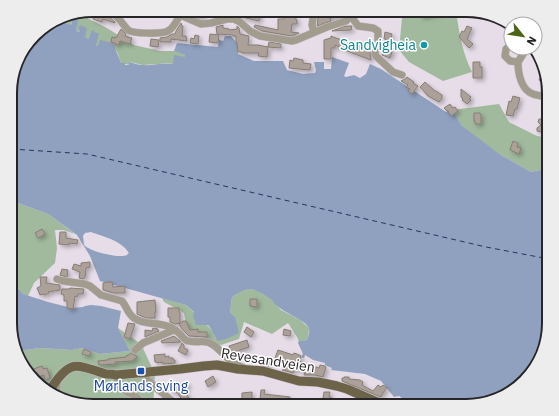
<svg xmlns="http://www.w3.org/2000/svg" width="559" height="416" viewBox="0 0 559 416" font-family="'IBM Plex Sans',sans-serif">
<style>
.forest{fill:#a1ba9e}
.water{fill:#90a0bf;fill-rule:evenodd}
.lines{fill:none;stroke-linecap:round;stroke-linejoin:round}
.ferry{stroke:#223660;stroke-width:1;stroke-dasharray:5 4;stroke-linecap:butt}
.building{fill:#aca198;stroke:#877d74;filter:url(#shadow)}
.minor-casing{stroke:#c4bcc5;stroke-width:8}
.major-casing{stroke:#c4bcc5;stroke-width:10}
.minor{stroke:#a19c8d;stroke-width:7}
.major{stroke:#6d6348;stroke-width:9}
.culture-dot{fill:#0f9aa8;stroke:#fff;stroke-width:1.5}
.transit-dot{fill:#1a4fb4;stroke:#fff;stroke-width:1.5}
.labels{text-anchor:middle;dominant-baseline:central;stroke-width:3;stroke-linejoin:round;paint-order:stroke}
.culture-label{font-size:14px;fill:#0d838f;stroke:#fff;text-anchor:end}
.street-label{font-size:14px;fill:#272428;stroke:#fff}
.transit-label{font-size:14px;fill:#164399;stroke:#fff}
.rim{fill:none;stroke:#272428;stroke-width:2}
</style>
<defs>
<filter id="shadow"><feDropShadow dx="2.5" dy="2.5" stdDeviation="2" flood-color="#0004"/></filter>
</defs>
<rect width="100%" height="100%" fill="#e6dde8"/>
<path class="forest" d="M456 10C459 32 462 52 472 72L443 81 409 62 399 50 402 18 421 11Z
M79 14 107 28 134 45 160 51H175L185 55V58L173 64 167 63 158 64 143 65 130 62V65L121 63C115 42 115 51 98 46 93 44 90 39 85 37L80 30 79 32 76 31 77 20 73 17 71 25 66 23 67 17 64 16 66 15Z
M499 104 509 122 537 136 549 138V172L540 170 531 172 501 155 471 134 462 126 452 110Z
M10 200 48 214 75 234 64 230H55L57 248 55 263 34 283 28 296 23 294 20 290 10 289Z
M249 289 257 290 272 300 281 310 300 320 308 327 309 329 308 339 304 341H299V342L297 337 288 323 272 334 244 322 239 339 218 346 187 328 184 313 164 302 162 298 186 305 212 330 216 339 230 313 232 297 241 291Z
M118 328 141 344 155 374 153 406H88L39 385 19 360 16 351 41 348 72 350 82 348 100 354 130 351Z"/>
<path class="water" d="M64 16 67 17 70 16 66 23 71 25 72 22 70 21 71 17 78 20 76 31 79 32 80 30 78 29 80 25 87 28 85 37 89 39 92 30 96 33H99L96 45 98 46 100 40 113 43C115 50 119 56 121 63H125V65H129V62C134 63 138 65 143 65 153 66 163 62 173 64L174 55 185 57V55L174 51 177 43 218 47 219 40 223 41 225 36H231L237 43 238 54 254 61H283L287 70 303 74 315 73 316 70 314 62H324V69H331L332 57 349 63 344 76 346 77 354 75 360 78 366 74 370 64 381 69 446 112 451 108 462 126 501 155 531 172 540 170 549 172V328L528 377 502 397 466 406H417L401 400 402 398 399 396 394 397 381 381 365 374 331 370 332 368 325 365V363L313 360 305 355 304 358 301 357 303 354 298 343 299 341H304L308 339C308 336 310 332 309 329 308 320 278 312 272 300 255 289 251 284 232 297L230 313 235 317 239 333 226 339 218 341C214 337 213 330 208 325H196L193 315 194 312 186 305 100 281 90 256 77 235 48 214 10 200 11 82 21 52 39 31ZM91 232C104 237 121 240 129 253 128 253 128 254 127 255 119 259 89 251 84 245L83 236 85 233Z
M10 289 20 290 23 294 48 302 64 306 73 308 83 307 85 306 91 305 101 306 121 311 118 328 130 351 100 354 82 348 72 350 41 348 16 351 10 328Z"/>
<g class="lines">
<path class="ferry" d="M11 149 87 154 486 247 549 259"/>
</g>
<path class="building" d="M441 10V12L422 17 420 11Z
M325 12 337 14 336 12H345V15L343 17 330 18 331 21 317 26 318 18 324 16Z
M193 13H203L204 17 199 18 194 15Z
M249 13H260L259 21 242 17 238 15V14H249Z
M93 14H108L109 17 115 22V23L103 19 102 22 93 19Z
M284 17H296V20H297V24H292L291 32 299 33 292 36 262 31 254 27 255 25 278 30V19H284Z
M181 23 182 26H183L182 36H186L187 41 171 39V42H160V38L167 37 172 34H175L176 31Z
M223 25V28L229 29V30L237 29V26L239 28 240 34 249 36 248 45H258L268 47 267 57 258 56 259 53H242V52H238L237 43H236V36H233V35L217 34 216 27Z
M346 26H352L351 30 332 31Z
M467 26 472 28 467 39 473 44 469 48 459 37 462 31 464 32Z
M121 29 126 34 125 36 132 38 130 44 120 41 119 45 115 44V43L111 42 112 37 116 38Z
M385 32 392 34 391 40 384 39Z
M210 34 219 35 218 43 209 42Z
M195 35 199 36 198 44 190 43 191 38 194 39Z
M331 36 349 43V42L360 46 359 48 368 51 370 43H372L370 53 371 58V60L347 51V50L335 45V48H331V59H324V40L331 38Z
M151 39 159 40 158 47 150 46Z
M269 42 281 44V48L268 47Z
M384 48 388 49V48L393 49 390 58 382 55Z
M294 58 303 60V63L311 64 310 70 289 68 290 60 293 61Z
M473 62H480V67H482V78H473Z
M544 70 545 77 547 85 539 80Z
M407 77 414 82 413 83 418 86 412 94 408 91 410 89 406 87 408 85 401 81 405 79Z
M425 82 435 91H436L442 95V98L439 102 428 96 420 87Z
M461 89 471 97 469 99 471 100 467 104 462 100 463 99 461 97Z
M513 96 520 98 517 109H515L513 116 506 115 509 101 511 102Z
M450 104 453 108 455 107 458 111 451 116 448 111H447L444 108Z
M474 113H480L481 115V124H475V121H474Z
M539 119H541L549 120 548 126H549V134L537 131V128L541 125 538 122Z
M513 141 518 143 517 147 521 148 519 154 510 150Z
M42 229 45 234 38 238 35 233Z
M60 232H66V238L78 240 77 244 69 243V245L59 244Z
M90 262V267L86 268 85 277 83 279 79 278 80 272 72 269 74 264 81 266V263Z
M62 269 68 270 67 277 60 275Z
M40 277H47L46 283 60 285V290L48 292 49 293 45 295 44 294 40 295 37 288 41 286Z
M108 282H112L113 287 125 286V293H114L103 290V283Z
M70 288 84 289 83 294H78L77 297 75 296 73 309 67 308V301H64V295L61 294 62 289H69Z
M250 299H257V307L250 306Z
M155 300 156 312H155V318H146L137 314V302Z
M168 308H179V312H180V323L175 324 170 322V317H168Z
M183 321H186L190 330 198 329V332H207V337L189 336 182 329 179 324Z
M128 323 135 324 130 339 124 337Z
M247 327 254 332 251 337 244 332Z
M153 328 158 329V331H159L145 337V330L152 331Z
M284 329 291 331 290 336 283 335Z
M174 336 181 342 162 343 161 341Z
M247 340 249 347 240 350 237 352 238 353 232 355 229 346Z
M182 343 184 345V348L188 350 186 355 178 351Z
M84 349 91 352 89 356 82 354Z
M278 350 293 355 294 353 297 354 301 356 299 361 310 365 319 368 320 365 325 366 326 367 323 377 315 375H304L305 372 294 368 293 373 282 370H285L287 362 275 358Z
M131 353 135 355 137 357 132 361 115 362 116 364 99 365 98 361 108 360V359L126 357V356L129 355Z
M165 354V357L169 356V358H173V360H175V363L163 364V362L157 363V362H155L154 355Z
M260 360 269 361V366L260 365Z
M42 366 43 369 47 368 50 378 45 380 44 375 34 378 31 370Z
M213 376 216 382 208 387 205 381Z
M344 377H349V379L360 380 363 382 362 385 373 391 378 385 381 387 383 385 387 388 382 394 381 397 349 384 342 381V378H344Z
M178 382 180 384 187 382 188 388 184 389 190 400 184 403 177 392 176 393 175 391 172 392 169 387Z
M261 390H265L264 394 290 397V403L272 402H262V399H260Z
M252 392V403H242V393Z
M324 392H330L329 397H331V404H325V400H324V398H323Z
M233 401 244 406H232Z"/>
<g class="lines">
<defs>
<path id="minor" d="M177 13 180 15 201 24 211 23 227 19H234L240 22 250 31 260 36 292 41 296 40 327 27 346 21 351 16V11
M113 14C120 18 123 25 128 30 133 34 163 34 168 31 174 28 177 20 180 15
M351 16 358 26 373 28 378 31V41L375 54 376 56 393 72 402 75
M314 32 312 25 314 12
M511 45 506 49 505 56 510 61 518 62C518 73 521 90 533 94 538 96 544 96 549 97
M518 62 527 48
M57 279 63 281 85 284 90 286 101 295 122 301C127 307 128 314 134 318 143 325 157 322 167 326 171 327 176 330 180 334 183 337 185 341 189 341 196 343 204 340 210 343 222 349 228 363 242 367
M135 350 143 343 174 330
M141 373 154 386 178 406
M116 375C117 379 118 384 121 387 128 396 138 392 142 406
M57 393V379"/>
<path id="major" d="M50 390C55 382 63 370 72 367 80 364 98 372 106 374 109 374 113 374 116 375L180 369 204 366 217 365 238 369 263 371 299 381 318 382 337 386 347 389 386 406"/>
</defs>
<use href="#minor" class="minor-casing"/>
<use href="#major" class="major-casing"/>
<use href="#minor" class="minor"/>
<use href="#major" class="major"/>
</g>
<circle class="culture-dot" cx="424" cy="45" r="4"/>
<rect class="transit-dot" x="137" y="367" width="8" height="8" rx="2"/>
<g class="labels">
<g class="culture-label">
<text x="416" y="45">Sandvigheia</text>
</g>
<g class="street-label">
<text transform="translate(268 360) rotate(9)">Revesandveien</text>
</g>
<g class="transit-label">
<text x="141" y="386">Mørlands sving</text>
</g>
</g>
<path d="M0 0H559V416H0ZM93 17H466A76 76 0 0 1 542 93V323A76 76 0 0 1 466 399H93A76 76 0 0 1 17 323V93A76 76 0 0 1 93 17Z" fill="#eeedee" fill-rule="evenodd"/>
<path class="rim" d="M93 17H466A76 76 0 0 1 542 93V323A76 76 0 0 1 466 399H93A76 76 0 0 1 17 323V93A76 76 0 0 1 93 17Z"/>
<g transform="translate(523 36) rotate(120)"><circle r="19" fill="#ffffff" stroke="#a9a7a9"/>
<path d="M0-3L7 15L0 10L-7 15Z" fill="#4b6515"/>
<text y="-6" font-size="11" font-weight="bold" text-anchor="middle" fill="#272428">N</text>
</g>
</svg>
